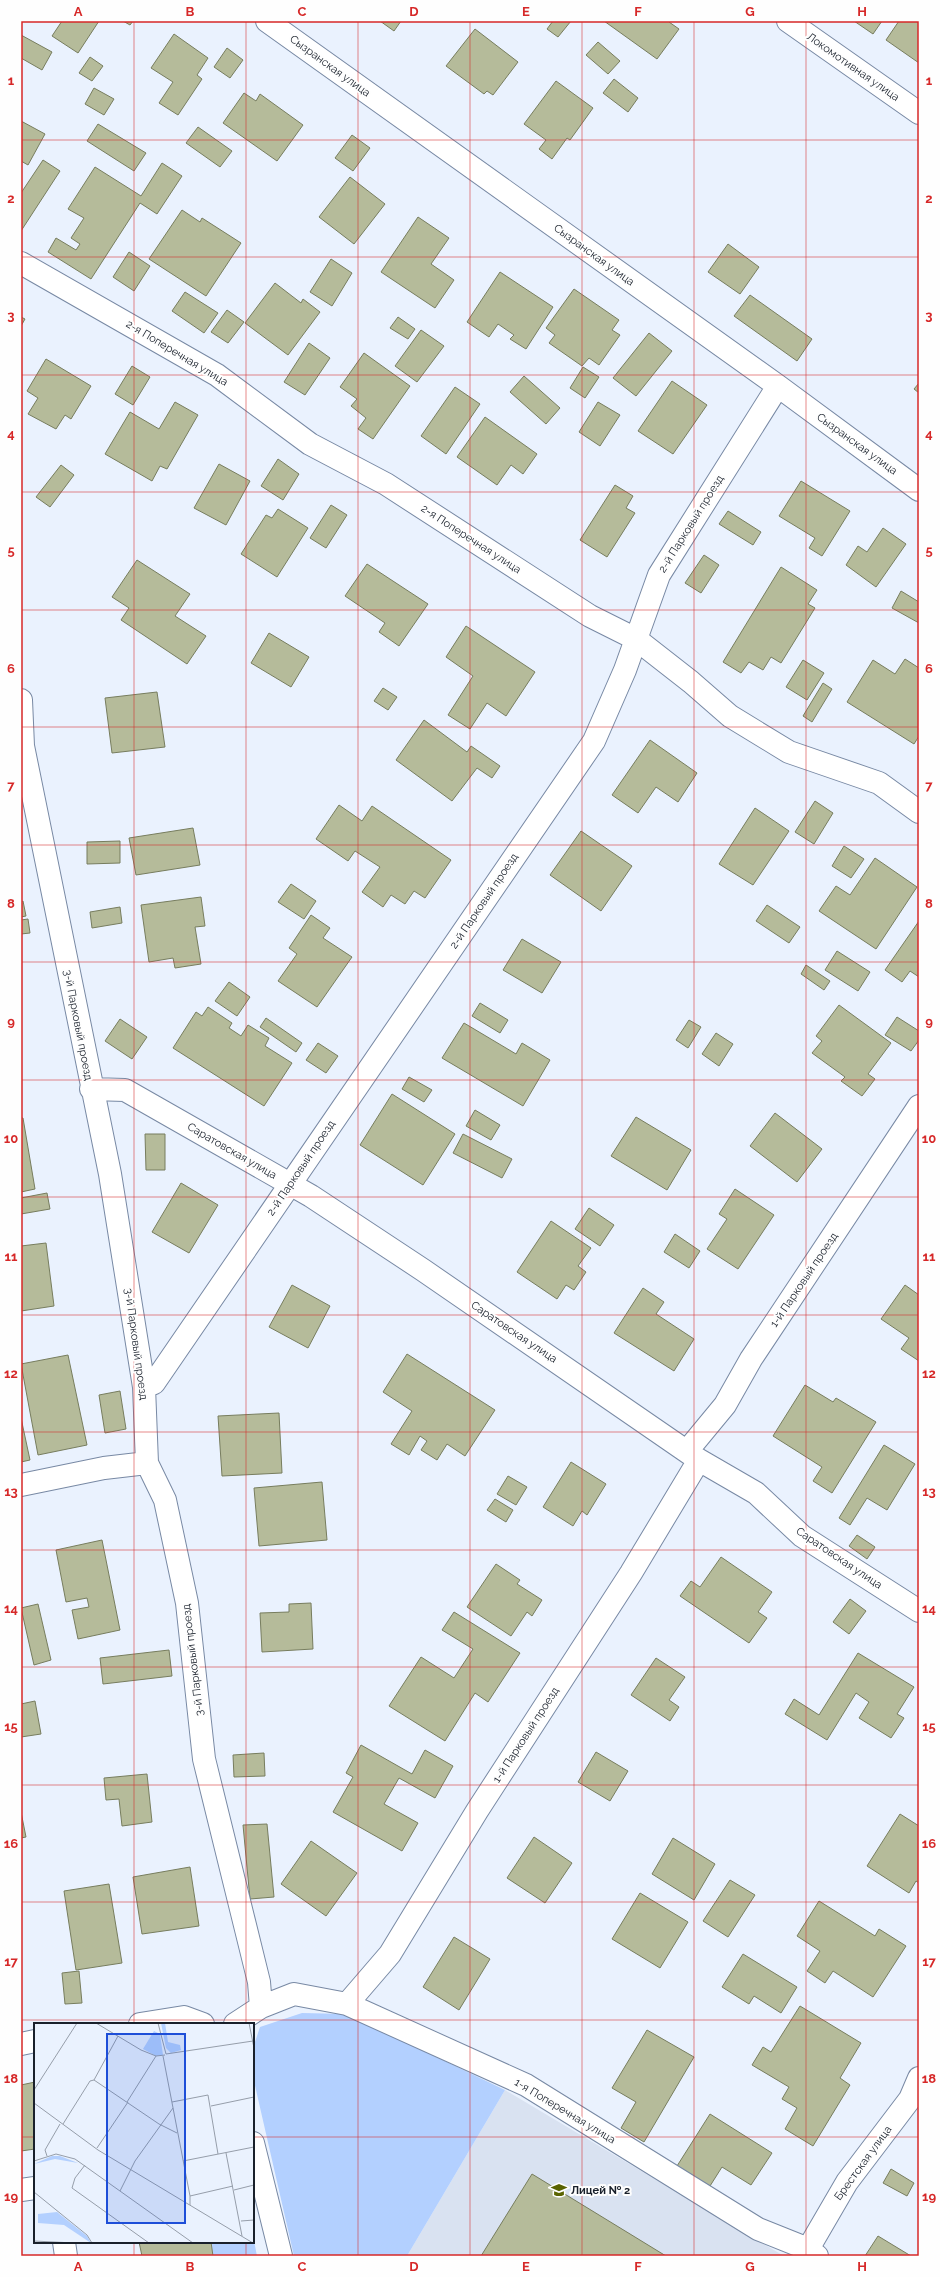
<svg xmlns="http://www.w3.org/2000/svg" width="940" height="2277" viewBox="0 0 940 2277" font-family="Raleway,sans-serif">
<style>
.built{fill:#d9e2f1}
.green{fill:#b3d0ff}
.building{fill:#b5bb9a;stroke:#777d5e}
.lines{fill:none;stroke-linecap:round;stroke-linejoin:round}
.minor-casing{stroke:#7889a4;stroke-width:24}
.minor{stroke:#fff;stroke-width:22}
.grid{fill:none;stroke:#d62828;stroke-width:1;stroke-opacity:0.55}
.labels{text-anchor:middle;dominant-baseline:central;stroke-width:4;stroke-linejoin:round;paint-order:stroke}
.street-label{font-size:11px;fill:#19202b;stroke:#fefefe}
.poi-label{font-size:11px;font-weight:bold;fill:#19202b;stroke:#fefefe;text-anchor:start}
.inset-road{fill:none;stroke:#969eaa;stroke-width:1}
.view{fill:#1d4ed8;fill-opacity:0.15;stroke:#1d4ed8;stroke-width:2}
.inset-edge{fill:none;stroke:#19202b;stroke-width:2}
.neatline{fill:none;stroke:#d62828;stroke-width:1.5}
.grid-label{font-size:13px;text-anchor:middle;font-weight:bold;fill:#d62828}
</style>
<rect width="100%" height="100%" fill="#eaf2fe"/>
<path class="built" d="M505 2090 784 2256H407Z"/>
<path class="green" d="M302 2013 347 2014 505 2090 407 2256H294L253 2077V2048L260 2027Z
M253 2236 257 2256H213L211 2242H253Z"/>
<path class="building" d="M62 21H99L78 53 52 36Z
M123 21H133L130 25Z
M380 21H401L394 31Z
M553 21H571L558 37 547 29Z
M604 21H670L669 22 679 29 657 59Z
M854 21H882L873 34Z
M899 21H919V63L886 40Z
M475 29 518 62 493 95 487 91 484 94 446 66Z
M174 34 208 58 197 75 202 79 178 115 159 103 173 82 151 68Z
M21 35 52 52 42 70 21 58Z
M598 42 620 61 608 74 586 55Z
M227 48 243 60 230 78 214 67Z
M90 57 103 66 92 81 79 73Z
M614 79 638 98 628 112 603 93Z
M556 81 593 108 570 140 567 138 552 159 539 149 546 140 524 124Z
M94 88 114 99 104 115 85 104Z
M244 93 256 101 260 94 303 125 277 161 223 123Z
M21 121 45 134 28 165 21 161Z
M98 124 146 153 134 171 87 141Z
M198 127 232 151 220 167 186 143Z
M352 135 370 148 353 171 335 158Z
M43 160 60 171 21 231V193Z
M162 163 182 176 157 214 140 203 91 279 48 252 56 238 76 250 80 244 71 238 84 218 68 209 95 167 141 196Z
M350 177 385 204 354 244 319 217Z
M182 210 200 222 202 218 241 243 206 296 149 259Z
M418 217 449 238 431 264 454 280 435 308 381 272Z
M728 244 759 267 740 294 708 272Z
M129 252 150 266 134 291 113 277Z
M331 259 352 273 332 306 310 292Z
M500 272 553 307 526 349 510 339 514 335 498 324 489 337 467 322Z
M275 283 301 303 303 299 320 312 288 355 245 323Z
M574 289 619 320 612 330 620 335 599 365 589 358 582 366 549 343 555 335 546 328Z
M185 292 218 313 204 333 172 311Z
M750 295 812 339 797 361 734 316Z
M227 310 244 322 228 343 211 332Z
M21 317 25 319 21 326Z
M398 317 415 329 408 339 390 328Z
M421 330 444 346 417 382 395 366Z
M649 333 672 351 636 396 613 378Z
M309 343 330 358 305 395 284 382Z
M364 353 410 386 373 439 358 429 366 418 351 406 357 399 340 387Z
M46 359 91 386 71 419 65 415 56 429 28 414 38 398 27 391Z
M132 366 150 377 133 405 115 394Z
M583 367 599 377 585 398 570 388Z
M524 376 560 408 546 424 510 392Z
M672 381 707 405 673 454 638 431Z
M919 383V393L914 389Z
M455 387 480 404 446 454 421 436Z
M175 402 198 415 167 469 160 466 152 481 105 454 130 412 159 429Z
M598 402 620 415 600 446 579 432Z
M485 417 537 454 523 474 511 465 497 485 457 457Z
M278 459 299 474 283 500 261 486Z
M219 464 250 481 226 525 194 508Z
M61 465 74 475 50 507 36 497Z
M801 481 850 511 822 556 809 548 815 538 779 516Z
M615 485 633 496 626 508 635 513 607 557 580 540Z
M331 505 347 515 326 548 310 538Z
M278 509 308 528 277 577 241 554 266 515 272 518Z
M728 511 761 532 753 545 719 524Z
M883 528 906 544 876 587 846 565 858 546 867 552Z
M704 555 719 565 701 593 685 583Z
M137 560 190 594 175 616 206 636 187 664 121 620 129 608 112 597Z
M367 564 428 604 399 646 379 632 385 623 345 596Z
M781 567 817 590 808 604 815 608 781 663 771 657 763 670 749 662 741 673 723 662Z
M901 591 919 602V623L892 608Z
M466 626 535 672 506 716 487 703 470 729 448 715 473 676 446 657Z
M269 633 309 657 291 687 251 663Z
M905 659 919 668V736L914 744 847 702 873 660 895 674Z
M803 660 824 673 807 700 786 687Z
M823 683 832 689 812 722 803 716Z
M383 688 397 697 388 710 374 701Z
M157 692 165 747 112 753 105 698Z
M424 720 467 752 471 746 500 766 492 778 477 768 452 801 396 760Z
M650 740 697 773 678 802 656 787 638 813 612 795Z
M815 801 833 813 814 844 795 832Z
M339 805 362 821 372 806 451 860 425 898 414 891 405 904 391 895 383 907 362 892 380 867 355 851 348 861 316 839Z
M755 808 789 831 753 885 719 864Z
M193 828 200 865 136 875 129 838Z
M581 831 632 866 601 911 550 875Z
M120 841V863L87 864V842Z
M844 846 864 859 851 878 832 866Z
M875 858 917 887 876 949 819 911 836 886 850 895Z
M291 884 316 901 304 919 278 902Z
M201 897 205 926 195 927 201 964 175 968 173 958 149 962 141 905Z
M23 901 26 916 21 917V902Z
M767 905 800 927 789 943 756 921Z
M120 907 122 923 92 928 90 912Z
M311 915 330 928 323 938 352 957 317 1007 278 981 297 954 289 948Z
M28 919 30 933 21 934V920Z
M919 921V977L910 971 902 982 885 970Z
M522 939 561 962 542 993 503 970Z
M837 951 870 972 858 991 825 970Z
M806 965 830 981 824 990 801 974Z
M229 982 250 997 237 1016 215 1001Z
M480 1003 508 1020 500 1033 472 1016Z
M839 1005 891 1043 868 1074 875 1079 862 1096 841 1081 845 1077 812 1053 822 1041 816 1036Z
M208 1007 232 1023 229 1028 241 1036 248 1025 269 1038 265 1046 292 1063 264 1106 173 1048 196 1012 202 1016Z
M897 1017 919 1031V1040L911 1051 885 1035Z
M266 1018 302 1043 296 1052 260 1027Z
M120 1019 147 1037 132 1059 105 1041Z
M689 1020 701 1027 688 1048 676 1040Z
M464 1023 516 1054 522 1043 550 1060 523 1106 442 1058Z
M716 1033 733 1044 719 1066 702 1054Z
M318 1043 338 1056 326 1073 306 1060Z
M409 1077 432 1090 424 1102 402 1089Z
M392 1094 455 1134 423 1185 360 1145Z
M475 1110 500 1125 491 1140 466 1126Z
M775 1113 822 1149 797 1182 750 1146Z
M636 1117 691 1150 667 1190 611 1156Z
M21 1118H23L35 1189 21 1192Z
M145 1134H165V1170H146Z
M463 1134 512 1159 502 1178 453 1153Z
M181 1183 218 1205 189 1253 152 1232Z
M735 1189 774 1215 738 1269 707 1249 727 1219 719 1214Z
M47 1193 50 1209 21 1214V1198Z
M589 1208 614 1225 600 1246 575 1229Z
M551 1221 591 1248 578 1266 586 1272 574 1290 566 1285 557 1299 517 1272Z
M675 1234 700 1251 689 1268 664 1252Z
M46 1243 54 1306 21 1311V1246Z
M292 1285 330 1306 308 1348 269 1327Z
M905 1285 919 1295V1361L901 1349 909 1338 881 1319Z
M643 1288 664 1302 656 1314 694 1339 674 1371 614 1333Z
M407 1354 495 1410 465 1456 447 1444 437 1460 421 1450 427 1441 420 1436 409 1455 391 1444 412 1411 383 1392Z
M68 1355 87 1445 38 1455 21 1364Z
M805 1385 833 1402 836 1398 876 1422 832 1493 813 1481 822 1467 773 1436Z
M120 1391 126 1429 105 1433 99 1395Z
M279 1413 282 1473 222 1476 218 1416Z
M21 1418 30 1460 21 1462Z
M884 1445 915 1464 887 1510 867 1498 850 1525 839 1518Z
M571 1462 606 1484 587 1515 582 1511 573 1526 543 1507Z
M508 1476 527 1487 516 1505 497 1494Z
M322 1482 327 1540 259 1546 254 1488Z
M495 1499 513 1510 506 1522 487 1510Z
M857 1535 875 1547 867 1559 849 1546Z
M102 1540 120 1630 78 1639 72 1610 89 1607 87 1598 66 1602 56 1550Z
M721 1557 772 1592 758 1612 767 1618 749 1643 680 1596 691 1581 700 1587Z
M496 1564 520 1580 517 1584 542 1600 532 1616 527 1612 511 1636 467 1607Z
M850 1599 866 1611 849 1634 833 1622Z
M311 1603 313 1649 262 1652 260 1613 289 1612V1604Z
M38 1604 51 1660 34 1665 21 1608Z
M454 1612 520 1653 488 1702 475 1693 445 1741 389 1706 421 1657 454 1678 473 1649 442 1630Z
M169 1650 172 1676 103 1684 100 1658Z
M858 1653 914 1687 897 1714 904 1718 891 1738 859 1718 869 1702 856 1693 827 1740 785 1714 794 1699 819 1715Z
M656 1658 685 1677 669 1700 679 1707 670 1721 631 1695Z
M35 1701 41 1734 21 1737V1704Z
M361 1745 412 1774 425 1750 453 1766 435 1798 399 1778 384 1804 418 1823 402 1851 333 1812 353 1777 346 1773Z
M596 1752 628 1771 610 1801 578 1782Z
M264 1753 265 1776 234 1777 233 1755Z
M147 1774 152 1822 122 1826 119 1799 106 1800 104 1778Z
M21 1812 26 1837 21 1838Z
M900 1814 919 1826V1883L916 1881 909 1893 867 1866Z
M267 1824 274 1897 250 1899 243 1825Z
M534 1837 572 1863 545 1903 507 1878Z
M673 1838 715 1864 694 1900 652 1874Z
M311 1841 357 1873 326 1916 281 1884Z
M190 1867 199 1926 142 1934 133 1877Z
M730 1880 755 1895 728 1937 703 1921Z
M109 1884 122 1963 76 1970 64 1891Z
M640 1893 688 1922 660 1968 612 1939Z
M819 1901 875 1936 879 1929 906 1946 873 1997 833 1971 825 1983 807 1971 820 1951 797 1936Z
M454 1937 490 1959 459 2010 423 1987Z
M743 1954 797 1987 781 2013 754 1996 749 2004 722 1987Z
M79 1971 82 2003 65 2004 62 1973Z
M800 2006 861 2043 840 2078 850 2085 813 2146 785 2129 797 2108 782 2099 789 2087 752 2065 763 2047 771 2052Z
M647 2030 694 2057 644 2142 621 2128 636 2102 612 2088Z
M35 2082V2149L21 2151V2085Z
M710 2114 772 2153 751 2185 722 2167 710 2186 677 2166Z
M891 2169 914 2183 907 2196 883 2183Z
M532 2174 666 2256H481Z
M878 2236 911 2256H865Z
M139 2242H211L213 2256H142Z"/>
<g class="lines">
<defs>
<path id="minor" d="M267 21 778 386 919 490
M788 21 919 113
M21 263 217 375 310 444 386 484 590 616 636 639 691 682 730 716 789 752 879 783 919 812
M21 700 23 746 110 1174 144 1387 147 1463 165 1500 187 1603 204 1759 259 1982 261 2007
M91 1089 125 1090 311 1196 423 1270 699 1460 756 1493 802 1536 919 1611
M144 1387 154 1383 594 741 625 670 659 575 778 386
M687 1451 725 1405 751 1359 919 1106
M21 1485 104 1468 147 1463
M347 2004 390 1954 477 1811 631 1573 699 1460
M140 2024 184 2017 203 2024
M235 2024 261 2007 294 1994 347 2004 526 2085 758 2229 808 2249 817 2256
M21 2044 35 2041
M253 2143 281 2256
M21 2190 35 2188
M64 2242 66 2256
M808 2249 847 2182 910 2099 919 2078"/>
</defs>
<use href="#minor" class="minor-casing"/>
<use href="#minor" class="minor"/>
</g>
<path class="grid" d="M134 21V2024M246 21V2024M358 21V2256M470 21V2256M582 21V2256M694 21V2256M806 21V2256M21 140H919M21 257H919M21 375H919M21 492H919M21 610H919M21 727H919M21 845H919M21 962H919M21 1080H919M21 1197H919M21 1315H919M21 1432H919M21 1550H919M21 1667H919M21 1785H919M21 1902H919M21 2020H919M21 2137H35M253 2137H919M134 2242V2256M246 2242V2256"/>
<defs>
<symbol id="school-bare" viewBox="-9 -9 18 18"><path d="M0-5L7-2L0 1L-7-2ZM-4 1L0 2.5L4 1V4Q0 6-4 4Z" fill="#596301" stroke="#fefefe" stroke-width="2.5" paint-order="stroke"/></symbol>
</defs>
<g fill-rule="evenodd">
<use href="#school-bare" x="548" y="2179" width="22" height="22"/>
</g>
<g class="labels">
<g class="street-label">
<text transform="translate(330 66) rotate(36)">Сызранская улица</text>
<text transform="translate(853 67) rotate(35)">Локомотивная улица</text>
<text transform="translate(594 255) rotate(36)">Сызранская улица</text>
<text transform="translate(177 353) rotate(31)">2-я Поперечная улица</text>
<text transform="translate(857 444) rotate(36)">Сызранская улица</text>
<text transform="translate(691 524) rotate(-58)">2-й Парковый проезд</text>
<text transform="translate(471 539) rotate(33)">2-я Поперечная улица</text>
<text transform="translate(484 901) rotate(-56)">2-й Парковый проезд</text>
<text transform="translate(78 1025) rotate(79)">3-й Парковый проезд</text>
<text transform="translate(232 1151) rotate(30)">Саратовская улица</text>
<text transform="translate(301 1168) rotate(-56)">2-й Парковый проезд</text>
<text transform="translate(804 1280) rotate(-56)">1-й Парковый проезд</text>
<text transform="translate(514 1332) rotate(34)">Саратовская улица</text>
<text transform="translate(136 1344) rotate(82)">3-й Парковый проезд</text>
<text transform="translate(839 1558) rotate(34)">Саратовская улица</text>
<text transform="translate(193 1660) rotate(-97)">3-й Парковый проезд</text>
<text transform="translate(526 1735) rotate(-57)">1-й Парковый проезд</text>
<text transform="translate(565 2111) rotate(31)">1-я Поперечная улица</text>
<text transform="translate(863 2163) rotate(-54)">Брестская улица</text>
</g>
<g class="poi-label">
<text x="571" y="2190">Лицей № 2</text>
</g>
</g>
<g transform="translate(34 2023)">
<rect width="220" height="220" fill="#eaf2fe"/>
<path d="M127 0H131L134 19 146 22 147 27 137 30 132 25ZM120 8 126 11 129 32 122 33 109 26ZM18 133H26L44 140 21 136 0 141ZM23 189 53 213 57 220 30 202 4 200V191Z" fill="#b3d0ff"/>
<path class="inset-road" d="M62 0 107 27 122 33 131 32M124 0 132 31M215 0 220 25M132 31 219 18M129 33 156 173V182M60 57 125 101 143 110M0 67 43 0M93 79 122 33M138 79 174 72 184 131M0 80 64 127 219 220M177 83 220 74M29 101 56 58 60 57 84 13M63 125 94 79M192 130 208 213M13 133 11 127 26 101M0 138 22 131 41 136 159 220M149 138 220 124M51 142 41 155 38 165 115 220M200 167 220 162M86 168 101 138 139 85M0 169 53 212 58 220M156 173 199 163M207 198 220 197M0 218 40 220"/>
<path class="view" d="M73 11H151V200H73Z"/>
<rect width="220" height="220" class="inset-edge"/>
</g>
<rect width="940" height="2277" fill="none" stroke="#fefefe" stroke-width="44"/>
<rect x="22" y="22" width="896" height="2233" class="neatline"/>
<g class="grid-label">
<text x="78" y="16">A</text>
<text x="190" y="16">B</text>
<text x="302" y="16">C</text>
<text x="414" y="16">D</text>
<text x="526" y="16">E</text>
<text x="638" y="16">F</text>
<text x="750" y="16">G</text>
<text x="862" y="16">H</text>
<text x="11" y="85">1</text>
<text x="929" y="85">1</text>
<text x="11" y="203">2</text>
<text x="929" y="203">2</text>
<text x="11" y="320">3</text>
<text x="929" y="320">3</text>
<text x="11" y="438">4</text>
<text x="929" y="438">4</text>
<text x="11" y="555">5</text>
<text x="929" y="555">5</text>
<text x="11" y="673">6</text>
<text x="929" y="673">6</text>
<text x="11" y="790">7</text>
<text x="929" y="790">7</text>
<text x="11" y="908">8</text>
<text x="929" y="908">8</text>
<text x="11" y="1026">9</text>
<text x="929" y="1026">9</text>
<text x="11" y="1143">10</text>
<text x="929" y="1143">10</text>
<text x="11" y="1261">11</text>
<text x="929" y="1261">11</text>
<text x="11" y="1378">12</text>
<text x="929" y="1378">12</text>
<text x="11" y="1496">13</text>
<text x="929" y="1496">13</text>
<text x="11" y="1613">14</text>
<text x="929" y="1613">14</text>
<text x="11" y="1731">15</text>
<text x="929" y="1731">15</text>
<text x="11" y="1848">16</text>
<text x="929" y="1848">16</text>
<text x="11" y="1966">17</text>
<text x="929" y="1966">17</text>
<text x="11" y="2083">18</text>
<text x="929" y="2083">18</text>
<text x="11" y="2201">19</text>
<text x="929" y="2201">19</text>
<text x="78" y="2271">A</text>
<text x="190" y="2271">B</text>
<text x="302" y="2271">C</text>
<text x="414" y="2271">D</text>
<text x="526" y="2271">E</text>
<text x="638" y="2271">F</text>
<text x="750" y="2271">G</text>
<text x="862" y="2271">H</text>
</g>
</svg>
